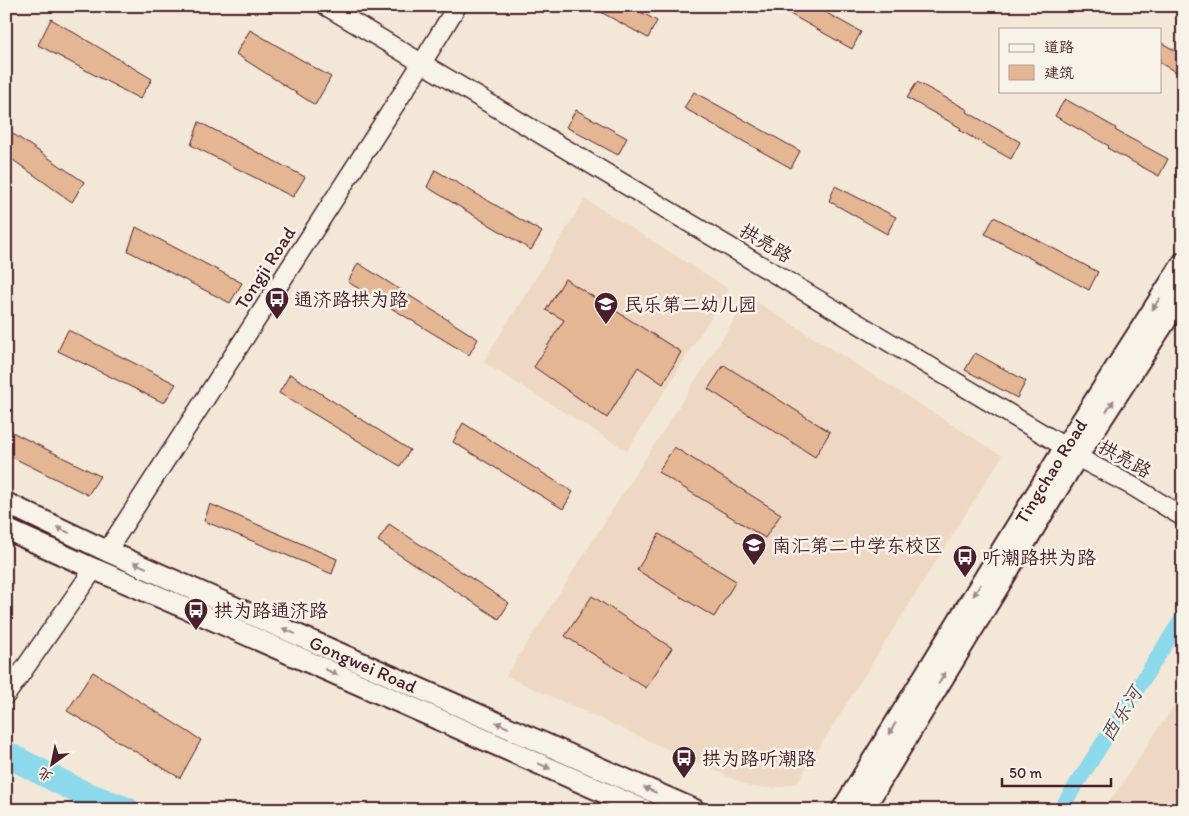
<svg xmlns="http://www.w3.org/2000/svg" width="1189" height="816" viewBox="0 0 1189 816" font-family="Itim,'LXGW WenKai TC',sans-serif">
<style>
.built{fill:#eed8c3}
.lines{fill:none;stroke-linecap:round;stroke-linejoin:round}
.canal{stroke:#8bd9ea;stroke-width:15}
.river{stroke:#8bd9ea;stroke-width:26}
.building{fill:#e4b694;stroke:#4a1f2b}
.tertiary-casing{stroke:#4a1f2b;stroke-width:21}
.secondary-casing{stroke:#4a1f2b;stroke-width:24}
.tertiary{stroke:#f7f3e8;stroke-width:18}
.secondary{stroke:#f7f3e8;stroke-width:20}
.oneway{fill:#a0898a}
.labels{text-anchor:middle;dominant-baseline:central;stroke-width:5;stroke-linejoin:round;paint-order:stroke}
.street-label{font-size:19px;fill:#4a1f2b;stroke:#f7f3e8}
.poi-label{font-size:19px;fill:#4a1f2b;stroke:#f7f3e8;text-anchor:start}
.water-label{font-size:20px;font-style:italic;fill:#5a4e5b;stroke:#f7f3e8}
</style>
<rect width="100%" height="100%" fill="#f3e7d7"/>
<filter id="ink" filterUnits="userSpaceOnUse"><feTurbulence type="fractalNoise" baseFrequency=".02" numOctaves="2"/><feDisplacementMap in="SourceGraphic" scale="10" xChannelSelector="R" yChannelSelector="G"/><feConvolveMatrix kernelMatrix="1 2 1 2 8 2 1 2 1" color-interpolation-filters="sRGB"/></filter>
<g filter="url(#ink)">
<path class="built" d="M585 199 729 289 627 451 483 362Z
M749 297 1002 456 797 783 775 788 751 787 506 676Z
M1183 692V810H1104Z"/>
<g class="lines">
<path class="canal" d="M1060 810 1183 617"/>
<path class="river" d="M6 754 84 794 127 810"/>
</g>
<path class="building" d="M590 6H630L657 21 648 38Z
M776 6H814L861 32 852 49Z
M51 19 152 79 140 99 38 45Z
M250 30 331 77 315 105 236 54Z
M1160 42 1183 55V76L1160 63Z
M917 82 968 110 967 112 1020 142 1011 159 959 130 961 128 907 98Z
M694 92 800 151 791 168 684 108Z
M1065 99 1116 128 1115 130 1168 159 1159 176 1107 148 1109 146 1055 116Z
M576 110 627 138 618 155 566 127Z
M199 122 305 177 293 197 191 145Z
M6 129 84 182 72 202 6 155Z
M435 170 542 232 531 250 427 187Z
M835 186 896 217 887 234 829 201Z
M994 217 1098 272 1089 290 985 234Z
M136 227 242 283 230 303 128 251Z
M358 263 478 339 469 355 348 282Z
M565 279 681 352 663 384 638 367 607 418 534 367 564 320 546 310Z
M68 330 176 384 164 403 58 351Z
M975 353 1026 381 1017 398 965 370Z
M724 365 830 432 815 457 708 389Z
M290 374 410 450 400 466 279 393Z
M463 423 573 492 563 509 453 442Z
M6 429 100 476 88 495 6 454Z
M674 447 781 514 765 538 658 472Z
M210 504 337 559 332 574 204 521Z
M389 524 509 603 499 619 378 541Z
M659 534 736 581 714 617 637 570Z
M592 596 672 648 646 688 565 636Z
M93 672 201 740 180 778 67 711Z"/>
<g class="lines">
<defs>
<path id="tertiary" d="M326 6 1065 447 1077 457 1134 487 1183 517
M107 551 422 63 457 6
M6 695 94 569"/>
<g id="secondary">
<path id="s1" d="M6 503 107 551 695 810"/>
<path d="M6 529 94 569 202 615 644 810"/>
<path id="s2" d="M842 810 1065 447 1183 263"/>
<path d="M863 810 1077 457 1183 294"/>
</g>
</defs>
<use href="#tertiary" class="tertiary-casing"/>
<use href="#secondary" class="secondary-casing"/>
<use href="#tertiary" class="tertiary"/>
<use href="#secondary" class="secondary"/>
</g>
<defs><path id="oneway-solid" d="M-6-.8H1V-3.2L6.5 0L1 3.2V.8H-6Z" transform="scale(1.25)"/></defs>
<g class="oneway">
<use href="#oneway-solid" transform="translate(1156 304) rotate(123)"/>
<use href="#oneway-solid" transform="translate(1110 406) rotate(-57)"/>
<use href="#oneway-solid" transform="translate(63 530) rotate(-155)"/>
<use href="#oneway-solid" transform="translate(140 565) rotate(-156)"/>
<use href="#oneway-solid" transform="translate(977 590) rotate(122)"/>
<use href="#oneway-solid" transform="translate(289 631) rotate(-156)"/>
<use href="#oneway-solid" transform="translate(331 672) rotate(24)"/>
<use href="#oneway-solid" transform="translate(942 678) rotate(-59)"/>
<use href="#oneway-solid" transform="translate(502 725) rotate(-156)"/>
<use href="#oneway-solid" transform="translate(892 729) rotate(121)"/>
<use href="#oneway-solid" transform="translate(544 766) rotate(24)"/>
<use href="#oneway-solid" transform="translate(650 790) rotate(-156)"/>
</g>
</g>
<defs>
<symbol id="bus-pin" viewBox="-11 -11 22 30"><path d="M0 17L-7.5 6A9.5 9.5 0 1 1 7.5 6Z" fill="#4a1f2b" stroke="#f7f3e8"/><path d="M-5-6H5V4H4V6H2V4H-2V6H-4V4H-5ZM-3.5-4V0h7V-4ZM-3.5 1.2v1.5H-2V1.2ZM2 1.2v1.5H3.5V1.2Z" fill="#fff"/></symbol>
<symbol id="school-pin" viewBox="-11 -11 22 30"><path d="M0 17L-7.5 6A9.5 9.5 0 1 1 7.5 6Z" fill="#4a1f2b" stroke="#f7f3e8"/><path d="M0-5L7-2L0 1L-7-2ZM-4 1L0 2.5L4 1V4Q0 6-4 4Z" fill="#fff"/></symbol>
</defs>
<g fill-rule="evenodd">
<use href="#bus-pin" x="263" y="285" width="28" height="38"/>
<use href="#school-pin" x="592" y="290" width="28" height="38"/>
<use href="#school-pin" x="740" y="531" width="28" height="38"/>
<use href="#bus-pin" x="951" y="543" width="28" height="38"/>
<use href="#bus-pin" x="182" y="596" width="28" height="38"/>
<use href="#bus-pin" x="670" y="744" width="28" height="38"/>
</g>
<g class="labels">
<g class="street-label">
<text transform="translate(766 243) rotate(31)">拱亮路</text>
<text transform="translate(265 268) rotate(-57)">Tongji Road</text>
<text transform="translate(1125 459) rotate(29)">拱亮路</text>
<text stroke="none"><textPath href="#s2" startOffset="398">Tingchao Road</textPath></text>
<text stroke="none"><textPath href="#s1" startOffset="392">Gongwei Road</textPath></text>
</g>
<g class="poi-label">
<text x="294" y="299">通济路拱为路</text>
<text x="624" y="304">民乐第二幼儿园</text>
<text x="772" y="545">南汇第二中学东校区</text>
<text x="982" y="557">听潮路拱为路</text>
<text x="214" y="610">拱为路通济路</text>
<text x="702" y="758">拱为路听潮路</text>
</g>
<g class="water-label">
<text transform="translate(1121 714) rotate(-58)">西乐河</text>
</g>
</g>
<rect width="1189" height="816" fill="none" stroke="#f7f3e8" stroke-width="25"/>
<rect x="12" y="12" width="1164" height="791" fill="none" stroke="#4a1f2b" stroke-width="2" filter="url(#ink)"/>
<rect x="999" y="28" width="162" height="65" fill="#f7f3e8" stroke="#b29e9c"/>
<rect x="1009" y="44" width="25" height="8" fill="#f7f3e8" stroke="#b29e9c"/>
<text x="1044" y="52" font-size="15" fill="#4a1f2b">道路</text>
<rect x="1009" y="65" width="25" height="15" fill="#e4b694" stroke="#b29e9c"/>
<text x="1044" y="78" font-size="15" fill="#4a1f2b">建筑</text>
<g transform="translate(52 764) rotate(213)" stroke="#f7f3e8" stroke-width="4" paint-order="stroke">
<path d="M0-4L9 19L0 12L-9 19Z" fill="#4a1f2b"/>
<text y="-8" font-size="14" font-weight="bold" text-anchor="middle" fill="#4a1f2b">北</text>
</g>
<path d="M1002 778v8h109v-8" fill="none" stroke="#4a1f2b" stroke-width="2.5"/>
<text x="1009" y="778" font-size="15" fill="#4a1f2b" stroke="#f7f3e8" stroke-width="4" paint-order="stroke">50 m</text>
</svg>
